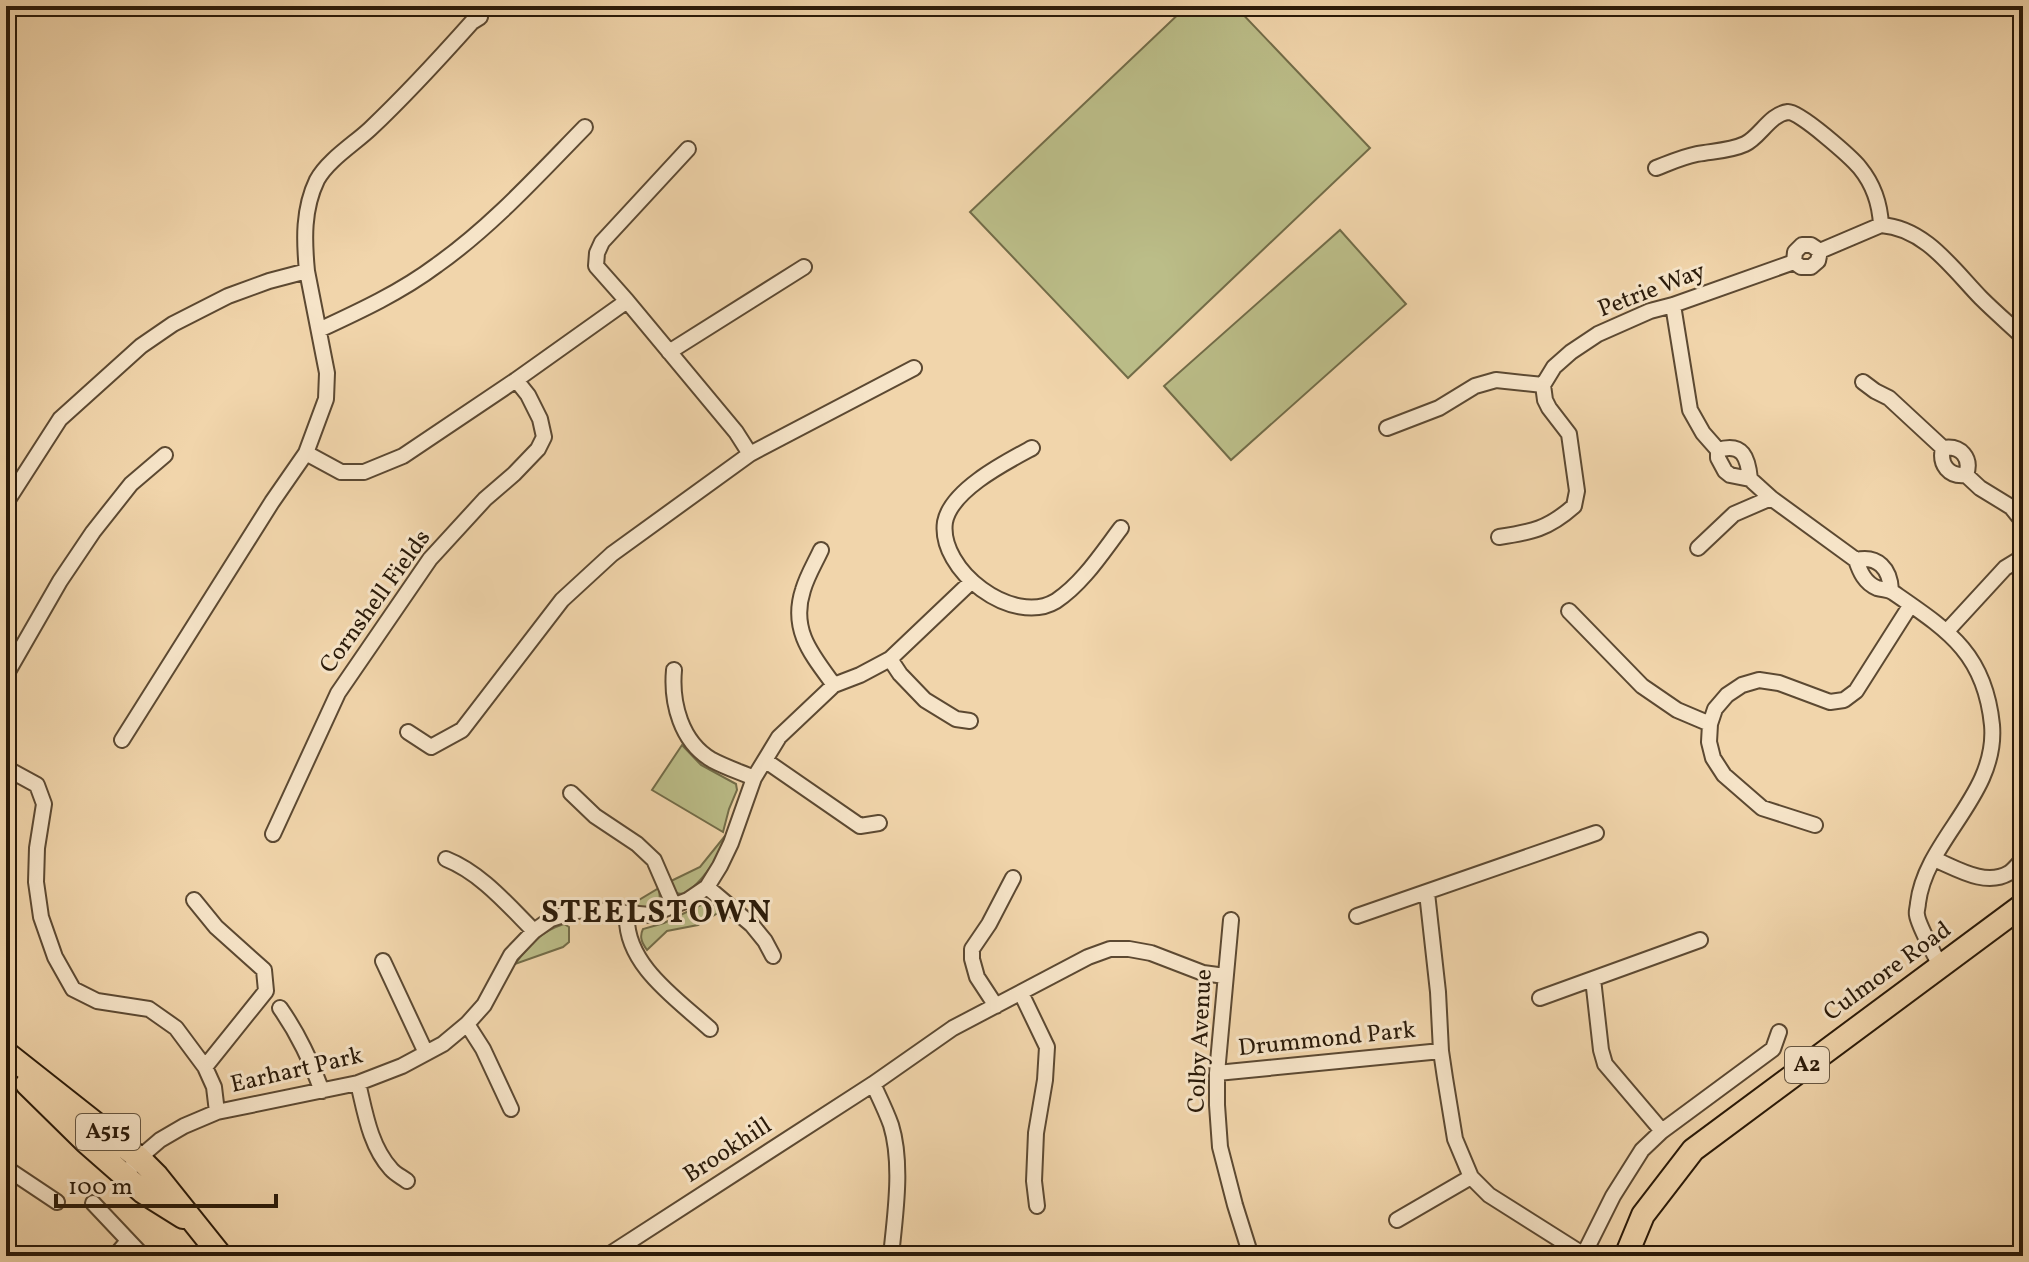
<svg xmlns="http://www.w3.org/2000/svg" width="2029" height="1262" viewBox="0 0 2029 1262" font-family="Vollkorn,serif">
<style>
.grass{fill:#bbbd88;stroke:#726c48;stroke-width:2}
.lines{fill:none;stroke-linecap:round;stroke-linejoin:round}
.minor-casing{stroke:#5c4932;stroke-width:18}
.primary-casing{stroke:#2a1a09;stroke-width:26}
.trunk-casing{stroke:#2a1a09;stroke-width:26}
.minor{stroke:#f6e4c8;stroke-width:14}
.primary{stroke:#f1d5ab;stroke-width:22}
.trunk{stroke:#f1d5ab;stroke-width:22}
.labels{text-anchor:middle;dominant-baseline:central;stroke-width:6;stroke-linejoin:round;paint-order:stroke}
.shield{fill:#f6e4c8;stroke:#675742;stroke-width:2}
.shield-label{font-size:22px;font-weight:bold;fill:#2a1a09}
.street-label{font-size:24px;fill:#2a1a09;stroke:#f6e4c8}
.district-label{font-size:32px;font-weight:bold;letter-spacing:2px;fill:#2a1a09;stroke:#f6e4c8}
</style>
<rect width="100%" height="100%" fill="#f1d5ab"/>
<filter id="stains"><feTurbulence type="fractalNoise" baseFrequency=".0025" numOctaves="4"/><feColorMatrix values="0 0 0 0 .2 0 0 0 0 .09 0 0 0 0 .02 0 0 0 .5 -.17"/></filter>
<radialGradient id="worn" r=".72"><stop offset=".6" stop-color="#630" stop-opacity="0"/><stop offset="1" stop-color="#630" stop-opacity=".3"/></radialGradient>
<path class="grass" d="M1187 6H1235L1370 148 1128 378 970 212Z
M1340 230 1406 304 1231 460 1164 386Z
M682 745 701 765 736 784 737 790 729 809 723 832 652 790Z
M725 836C724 840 724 844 722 848 717 859 691 899 677 893 674 891 671 885 669 882L700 867Z
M659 888 660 901C652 911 641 908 629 906Z
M709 904 717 906 721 911 698 925 667 931 647 950C642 943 639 937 643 929L664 923 701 905Z
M564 924 569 927V942L563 947 515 964C529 945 541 931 564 924Z"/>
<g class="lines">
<defs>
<path id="minor" d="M1656 168C1669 163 1682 157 1697 154 1713 151 1730 151 1745 144 1760 137 1770 114 1788 112 1798 110 1852 158 1860 168 1873 184 1880 205 1881 225 1925 228 1952 268 1981 298 1994 311 2009 324 2023 337
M1820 251 1881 225
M1794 262 1795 252 1802 245H1811L1820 251
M1794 262 1801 267H1811L1818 261 1820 251
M627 301 596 266 597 253 602 242 688 149
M1673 305 1690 410 1703 433 1718 450V458L1725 471 1730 475 1750 479 1771 498 1856 560C1860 572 1865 583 1877 588 1884 590 1889 589 1894 593 1949 631 1985 654 1992 725 1998 795 1926 839 1918 903 1918 907 1916 911 1917 915 1918 925 1935 955 1940 966
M319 330C360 311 401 292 437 265 492 226 538 175 585 127
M669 352 804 267
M1863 382 1875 391 1889 398 1943 448C1961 445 1972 458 1966 475
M1387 428 1439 408 1475 386 1496 380 1543 385 1554 367 1571 352 1598 334 1650 311 1673 305 1794 262
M1032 448C1006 462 951 490 945 522 938 570 1013 627 1056 601 1083 583 1102 553 1121 528
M1943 448C1939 465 1949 477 1966 475L1980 488 2011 507 2023 522
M1718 450C1743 442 1748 458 1750 479
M750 454 914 368
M6 503 60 419 141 346 173 324 228 296 269 281 307 271C304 240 303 209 317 180 328 160 354 144 370 129 406 95 439 59 472 22L480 17
M1499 537C1532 532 1548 529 1574 506L1577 491 1569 434 1549 408 1545 400 1543 385
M1698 548 1734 514 1771 498
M821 550C815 563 807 576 803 590 790 630 812 655 834 685
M1856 560C1878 555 1890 569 1891 590
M1569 611 1642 686 1677 710 1710 724
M1947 631 2005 568 2023 557
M890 659 900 674 925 700 956 719 970 721
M674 670C671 703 681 742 712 760 725 767 740 772 754 778
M6 675 60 581 93 532 131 484 165 455
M408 732 431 747 462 730 562 600 612 554 750 454 736 432 627 301 516 380
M122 740 272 502 306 453 326 399 327 373 307 271
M766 761 860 826 879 823
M6 768 37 785 44 804 37 848 36 882 41 917 55 957 73 989 97 1001 149 1009 176 1028 205 1067 214 1087 217 1112
M571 793 595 816 637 844 654 860 674 906
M1815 825 1762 808 1724 775 1713 758 1709 742 1710 724 1715 709 1727 695 1742 685 1759 680 1779 683 1830 702 1844 700 1856 691 1910 606
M273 834 338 693 430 559 485 499 514 474 538 449 544 437 540 419 528 395 516 380 403 456 364 472H341L306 453
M446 859C481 873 507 904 534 931
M1934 859C1956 868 1985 887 2009 873 2014 870 2019 863 2023 859
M707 887 752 925 765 941 773 956
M1427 893 1438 992 1441 1051 1445 1078 1455 1139 1471 1177 1489 1195 1584 1255
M194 900 216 927 264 970 266 991 205 1067
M627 914C624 964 677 999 710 1029
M1357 916 1596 833
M1231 920 1217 1073V1105L1220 1147 1235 1205 1251 1256
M383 961 426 1053
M1593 979 1601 1050 1605 1064 1662 1131
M1021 993 1047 1047 1045 1080 1036 1133 1034 1181 1037 1206
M1540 998 1700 940
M996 1006 977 977 972 959V949L989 924 1013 878
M280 1008C299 1035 310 1060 322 1091
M467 1024 483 1049 511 1109
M1217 1073 1441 1051
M358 1083C365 1112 370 1146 391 1169 395 1174 402 1177 407 1181
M873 1084C879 1097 886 1111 891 1125 903 1164 895 1216 891 1256
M6 1168 57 1202
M124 1176 139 1158 160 1140 184 1126 217 1112 358 1083 402 1066 443 1044 467 1024 484 1005 511 955 534 931 551 919 576 911 594 910 650 915 688 900 707 887 720 866 731 843 754 778 779 737 834 685 860 675 890 659 971 582
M93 1203 143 1256
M1397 1220 1471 1177
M115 1256 128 1241
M607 1256 873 1084 953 1028 1088 957 1110 949H1129L1151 953 1203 973 1225 976
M1583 1256 1613 1196 1642 1150 1662 1131 1773 1049 1779 1032"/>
<path id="primary" d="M1626 1256 1643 1215 1693 1150 2023 905"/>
<path id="trunk" d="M6 1053 139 1158 157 1176 221 1256
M27 1084 86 1142 143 1192 183 1217"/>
</defs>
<use href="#minor" class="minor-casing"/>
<use href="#primary" class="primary-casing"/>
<use href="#trunk" class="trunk-casing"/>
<use href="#minor" class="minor"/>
<use href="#primary" class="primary"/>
<use href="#trunk" class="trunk"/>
</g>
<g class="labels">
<g class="shield">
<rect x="1785" y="1047" width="44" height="36" rx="6"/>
<rect x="76" y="1114" width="64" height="36" rx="6"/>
</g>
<g class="shield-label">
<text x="1807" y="1065">A2</text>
<text x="108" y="1132">A515</text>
</g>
<g class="street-label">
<text transform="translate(1652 291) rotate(-21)">Petrie Way</text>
<text transform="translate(376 602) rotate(-54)">Cornshell Fields</text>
<text transform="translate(1888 972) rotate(-36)">Culmore Road</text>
<text transform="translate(1327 1040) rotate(-6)">Drummond Park</text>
<text transform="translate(1201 1041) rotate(-87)">Colby Avenue</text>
<text transform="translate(297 1071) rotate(-13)">Earhart Park</text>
<text transform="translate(728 1151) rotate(-33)">Brookhill</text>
</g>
<g class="district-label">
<text x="657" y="914">STEELSTOWN</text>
</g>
</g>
<rect width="2029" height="1262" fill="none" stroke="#f1d5ab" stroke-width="32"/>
<rect x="8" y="8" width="2013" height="1246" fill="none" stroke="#2a1a09" stroke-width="4"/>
<rect x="16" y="16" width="1997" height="1230" fill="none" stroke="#2a1a09" stroke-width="2"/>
<path d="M56 1194v12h220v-12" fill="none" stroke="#2a1a09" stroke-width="4"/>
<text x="68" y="1194" font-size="24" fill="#2a1a09" stroke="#f6e4c8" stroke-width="6" paint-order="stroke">100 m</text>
<rect width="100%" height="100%" filter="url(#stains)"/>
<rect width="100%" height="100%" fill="url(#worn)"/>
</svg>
